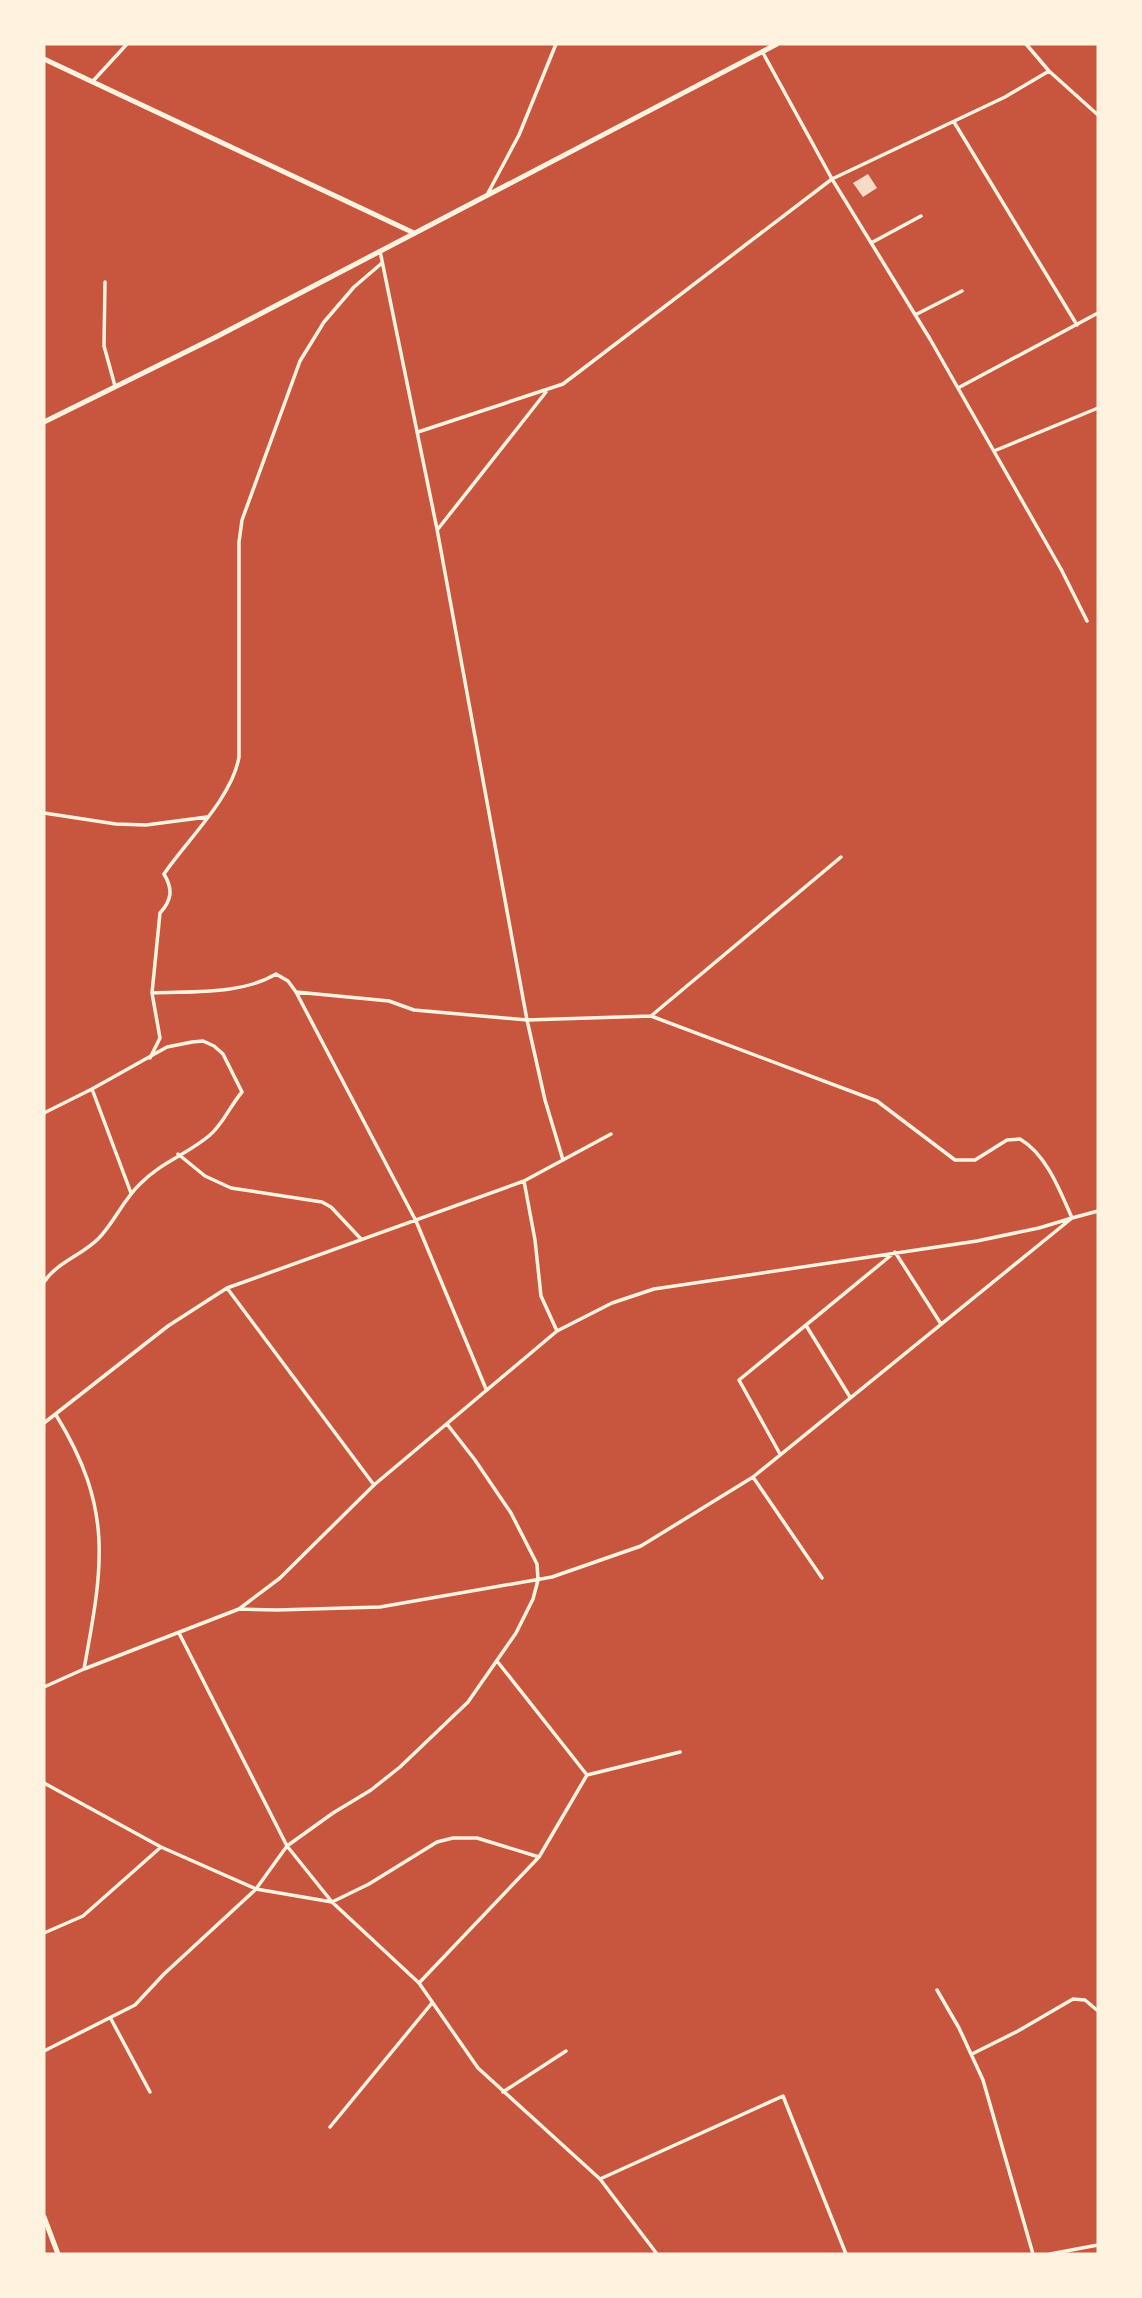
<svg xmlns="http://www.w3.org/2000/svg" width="1142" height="2298" viewBox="0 0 1142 2298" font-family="Commissioner,sans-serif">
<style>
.building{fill:#f7dbc8}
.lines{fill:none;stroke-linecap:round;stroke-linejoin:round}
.minor{stroke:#fff3e0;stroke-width:3.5}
.tertiary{stroke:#fff3e0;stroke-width:5}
.secondary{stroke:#fff3e0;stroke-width:5}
</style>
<rect width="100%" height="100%" fill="#c8553d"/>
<path class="building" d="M868 174 877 188 863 197 853 183Z"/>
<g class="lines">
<path class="minor" d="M1026 44 1049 71 1098 115
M762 51 832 179 930 339 1061 569 1087 621
M93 81 127 44
M954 122 1077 325
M488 193 519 135 556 44
M871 243 921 216
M380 251 437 529 527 1020 545 1100 563 1160
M105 282 104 346 115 386
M915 315 962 291
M958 388 1098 313
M418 432 563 384 832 179 1005 97 1049 71
M994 451 1098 408
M438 529 546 392
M44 813 116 824 146 825 207 817
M152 993C192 991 241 995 276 974L288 981 296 992 416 1221 486 1389
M651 1016 841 857
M150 1058 160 1038 152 993 160 913C172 900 173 889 164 874 187 840 232 798 239 757V542L242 520 300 361 324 322 354 287 382 263
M92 1089 131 1193
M44 1113 92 1089 167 1047 192 1042 203 1041 214 1046 223 1054 242 1092C230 1106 223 1124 210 1135 188 1154 161 1162 140 1184 123 1200 114 1223 98 1239 82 1255 56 1263 44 1282
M178 1154 205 1176 231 1188 322 1202 331 1207 361 1239
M524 1181 535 1240 541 1296 557 1331
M227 1288 374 1485
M807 1327 850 1397
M56 1415C114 1509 103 1566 84 1669
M44 1423 168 1326 227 1288 524 1181 611 1134
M780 1454 739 1380 895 1252 941 1324
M753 1477 822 1578
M239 1609 280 1578 374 1485 557 1331 612 1303 654 1289 977 1241 1039 1228 1072 1218C1060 1191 1047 1155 1020 1139L1007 1140 975 1160H955L877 1101 651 1016 527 1020 414 1010 389 1001 296 992
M179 1633 287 1846 332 1902 419 1983 478 2068 600 2179 657 2254
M497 1661 587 1775
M44 1687 84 1669 239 1609 277 1610 380 1607 552 1577 641 1546 753 1477 1072 1218 1098 1211
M44 1783 161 1847 256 1889 332 1902 369 1884 437 1842 453 1838H477L539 1857
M44 1933 83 1916 161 1847
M419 1983 539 1857 587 1775 680 1752
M937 1990 959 2028 983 2080 1033 2254
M111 2019 150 2092
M44 2051 135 2005 164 1974 256 1889 287 1846 333 1813 371 1790 400 1767 468 1702 516 1633 533 1599 538 1580 537 1564 511 1513 475 1460 447 1424
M972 2054 1018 2031 1073 1999 1085 2000 1098 2011
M503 2092 566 2051
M330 2127 432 2003
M600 2179 783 2096 846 2254
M1050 2254 1098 2245"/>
<path class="tertiary" d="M44 59 414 233
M44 2217 58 2254"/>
<path class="secondary" d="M44 422 214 338 777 44"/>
</g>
<rect width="1142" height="2298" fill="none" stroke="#fff3e0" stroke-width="91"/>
</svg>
